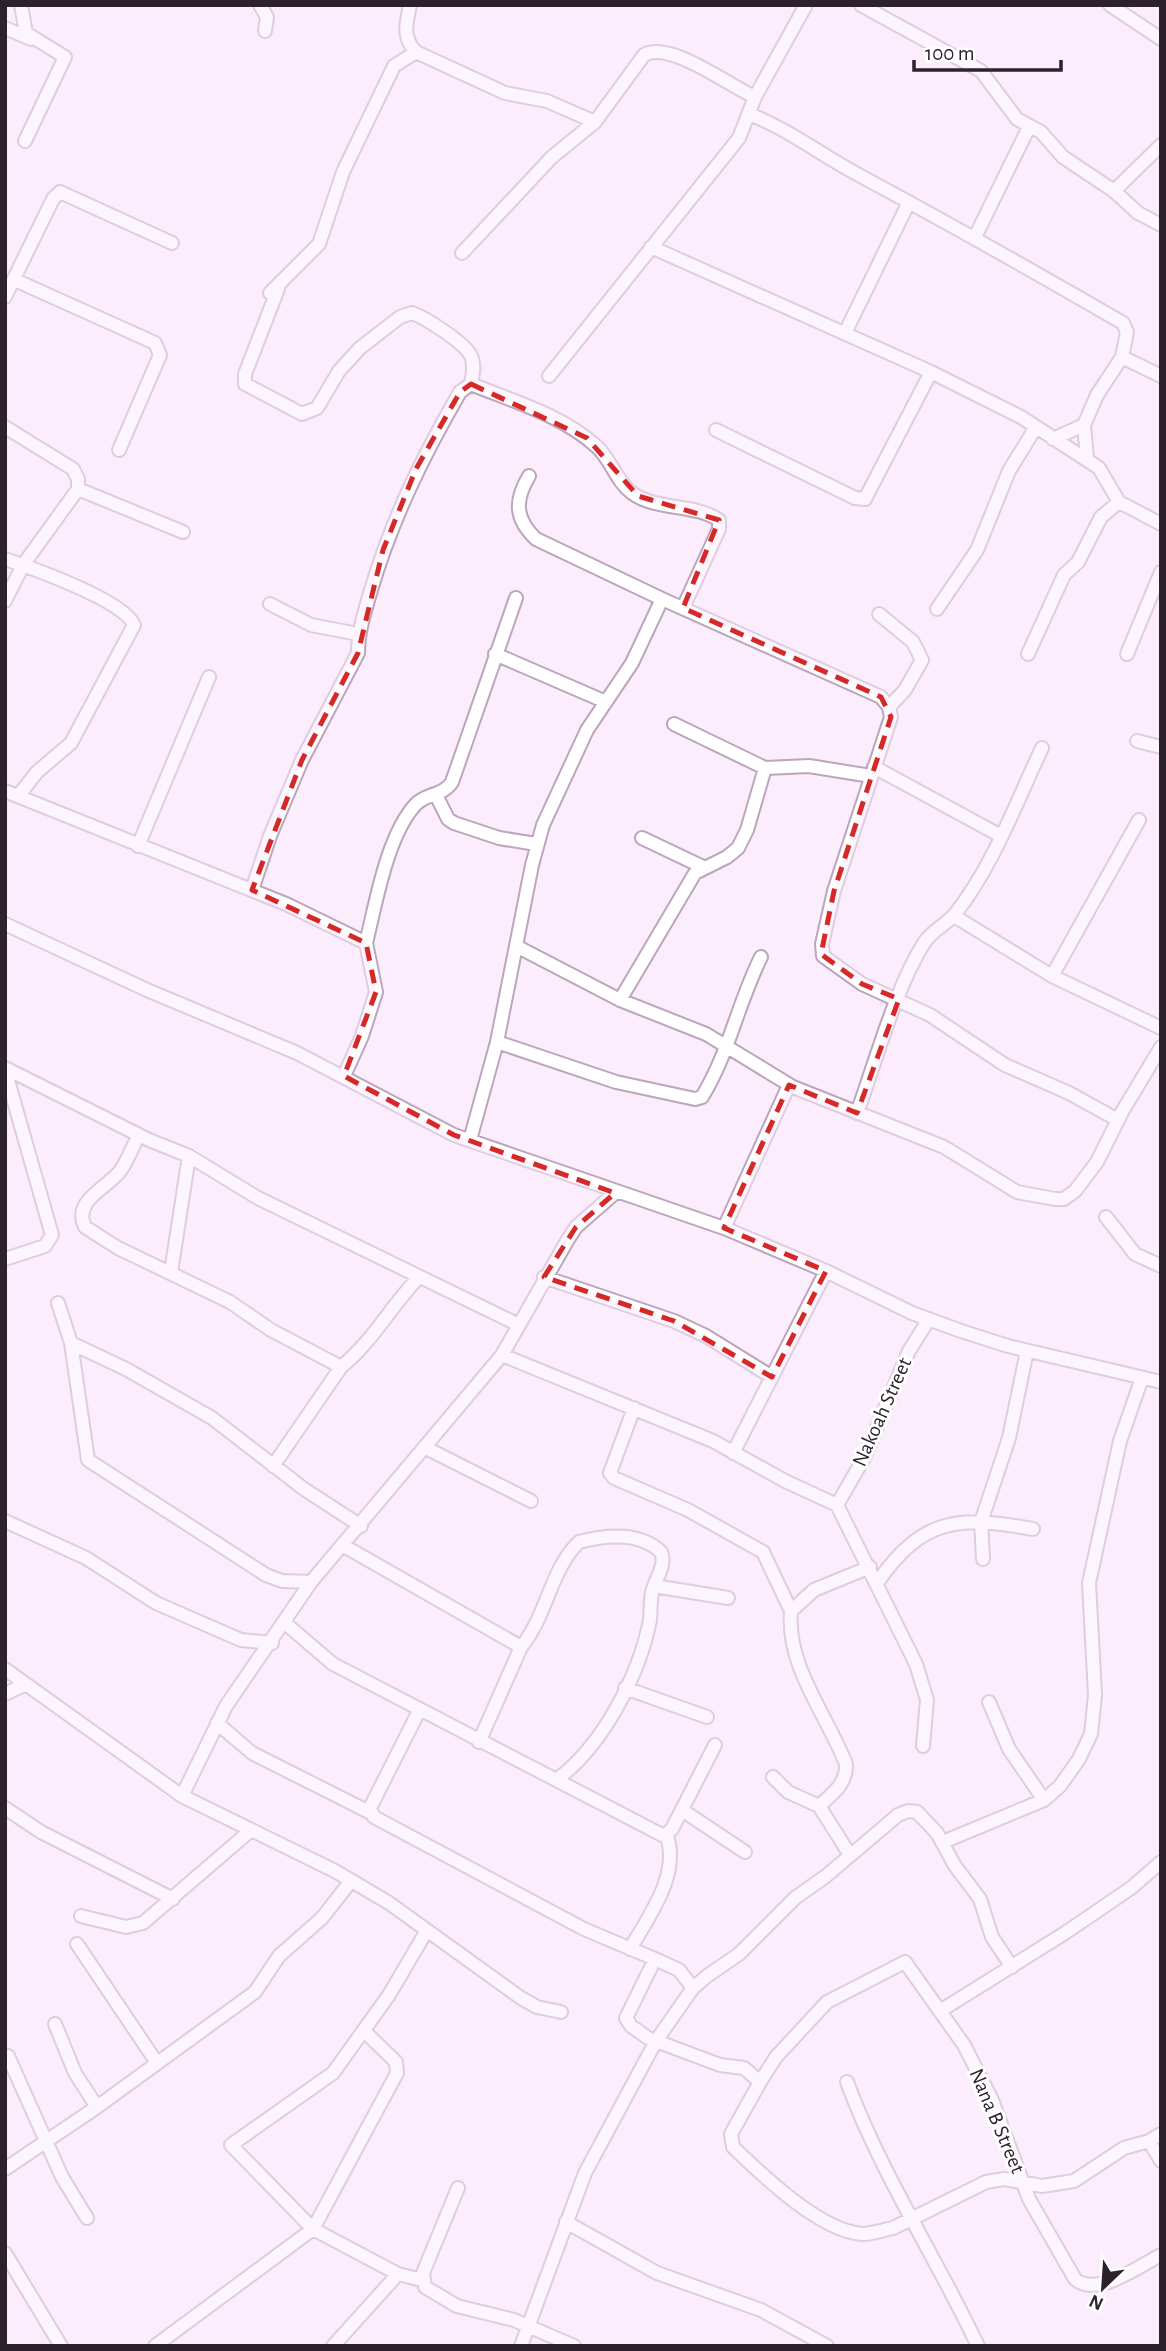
<svg xmlns="http://www.w3.org/2000/svg" width="1166" height="2351" viewBox="0 0 1166 2351" font-family="'Alegreya Sans',sans-serif">
<style>
.lines{fill:none;stroke-linecap:round;stroke-linejoin:round}
.minor-casing{stroke:#bca5bd;stroke-width:16}
.minor{stroke:#fff;stroke-width:12}
.marked{fill:none;stroke:#d62828;stroke-width:5;stroke-dasharray:14 9;stroke-linejoin:round}
.labels{text-anchor:middle;dominant-baseline:central;stroke-width:6;stroke-linejoin:round;paint-order:stroke}
.street-label{font-size:21px;fill:#2b222c;stroke:#fff}
</style>
<rect width="100%" height="100%" fill="#fcedfc"/>
<g class="lines">
<defs>
<path id="minor" d="M21 5 26 33 65 57 25 141
M260 5 267 17 265 31
M410 5C406 25 402 37 416 52L505 93 547 101 595 122
M861 5 981 71 1017 119 1041 132 1063 157 1114 191 1138 213 1161 225
M1110 5 1161 39
M5 28 31 39
M749 114C788 129 820 154 857 174 946 222 1035 272 1123 323L1127 332 1122 357 1097 395 1084 425 1087 459
M1114 191 1161 145
M975 237 1029 127
M651 247 931 372 1021 417 1099 468 1119 502 1161 524
M462 253 552 157 595 122 644 55C670 40 729 86 755 97
M15 280 155 343 160 355 119 450
M270 293 319 244 343 172 394 66 416 52
M5 297 53 199 60 192 172 243
M845 333 909 202
M1122 357 1161 376
M549 376 739 138 755 97 806 5
M471 384C512 401 562 415 596 446 611 459 616 481 632 493 657 511 693 503 719 520V529L683 608
M5 427 73 469 78 479V489L23 565 5 601
M716 430 855 498 865 499 931 372
M1053 439 1084 425
M529 476C514 501 515 519 536 539L662 599 881 697 889 707 891 717 834 891 822 944 823 956 862 984 930 1015 1005 1065 1069 1093 1118 1120
M78 489 183 532
M5 559C32 568 123 600 134 625L71 743 37 772 19 795
M270 604 311 625 358 634
M937 609 977 550 1009 471 1036 427
M879 614 913 642 922 660 905 690 889 707
M495 654 606 702
M1028 654 1064 575 1078 562 1101 517 1119 502
M1127 654 1161 572
M674 724 765 768
M1137 741 1161 747
M874 767 1001 836
M5 791 286 904 366 943 376 992 362 1036 344 1076
M436 795 448 819 454 823 499 838 536 844
M642 838 703 867
M138 846 209 677
M252 890 270 836 302 760 358 653C358 631 365 611 371 590 392 519 423 456 460 392L471 384C473 375 475 365 471 356 465 343 426 318 412 313L400 317 360 348 339 371 317 408 302 414 245 384V374L278 289
M954 916 1052 976 1161 1028
M5 924 147 990 297 1053 454 1135 724 1228 826 1271 912 1313 961 1331 1008 1346 1161 1382
M366 943C376 903 387 835 416 804 427 793 443 796 452 782L516 598
M516 946 620 1000 706 1034 793 1087 944 1147 1017 1192 1055 1199H1064L1075 1191 1097 1162 1122 1112 1161 1047
M1052 976 1139 820
M620 1000 695 873 727 857 738 848 747 830 765 768 809 766 871 776
M497 1042 616 1082 695 1099 702 1097C729 1053 738 1003 761 957
M5 1068 149 1140 189 1156 258 1198 519 1325
M5 1070 52 1235 45 1246 5 1259
M857 1113C876 1061 895 989 924 943 932 930 946 925 955 914 993 866 1016 803 1042 748
M139 1135C133 1146 128 1159 121 1170 108 1188 72 1200 85 1227L118 1248 230 1302 271 1330 341 1367C373 1341 391 1306 419 1277
M470 1140 497 1042 532 865 543 825 587 730 632 663 662 599
M1106 1217 1135 1254 1161 1266
M724 1228 789 1085
M171 1272 189 1156
M544 1277 674 1321 706 1336 772 1377
M58 1303 71 1343 88 1460 266 1575 282 1581 311 1582
M71 1343 126 1369 212 1418 304 1489 361 1526
M502 1355 713 1441 785 1481 837 1505 916 1664 927 1700 923 1746
M634 1408 610 1473 614 1478 688 1510 763 1552 791 1611
M426 1448 531 1501
M733 1453 826 1271
M273 1466 341 1367
M837 1505 864 1458 909 1351 929 1319
M5 1521 86 1558 156 1603 241 1640 272 1643
M344 1546 521 1647C547 1616 550 1570 579 1542 606 1535 639 1531 661 1552 667 1566 654 1580 652 1593 650 1602 651 1611 650 1620 639 1676 602 1747 556 1780
M983 1559 981 1522 1009 1438 1027 1351
M877 1583C922 1518 958 1515 1033 1529
M654 1586 728 1598
M285 1623 333 1664 664 1836 672 1829 715 1745
M5 1669 182 1796 335 1871 389 1903 521 1998 537 2007 561 2012
M625 1688 707 1717
M5 1694 24 1685
M989 1702 1009 1749 1044 1800
M419 1711 370 1808 374 1817 584 1929 655 1959 626 2018 631 2026 648 2038 720 2065 744 2068 760 2082 731 2134 733 2147C762 2175 820 2231 862 2234 872 2234 883 2230 893 2228L986 2182 1004 2179 1042 2186 1074 2181 1124 2148 1149 2141 1161 2134
M217 1723 252 1753 371 1813
M479 1742 521 1647
M773 1777 788 1792 819 1806 850 1855
M182 1796 226 1706 311 1582 502 1355 567 1241 576 1227 615 1193
M819 1806C832 1794 847 1784 846 1764 827 1715 786 1666 791 1611L814 1590 870 1567
M5 1808 41 1832 173 1899
M682 1810 745 1852
M943 1842 1044 1800 1060 1786 1079 1759 1091 1734 1095 1695 1089 1583 1120 1441 1142 1378
M81 1916 126 1927 143 1923 250 1831
M77 1944 157 2063
M630 1949C649 1916 680 1875 667 1836
M655 1959 679 1970 693 1988
M940 2011 1065 1933 1131 1888 1161 1862
M55 2024 75 2073 97 2107
M8 2056 62 2177 87 2218
M760 2082 776 2057 827 2002 905 1962 964 2045 992 2100 1029 2199 1075 2279C1097 2298 1139 2266 1161 2255
M847 2082C881 2174 936 2257 978 2346
M1149 2141 1161 2161
M5 2169 97 2107 255 1992 279 1956 322 1918 351 1881
M458 2188 423 2273 425 2287 457 2306 514 2320 574 2346
M566 2222 657 2273 761 2310 827 2346
M5 2253 61 2346
M422 2280 398 2274 313 2229 231 2145 333 2073 389 1995 426 1932
M155 2346 313 2229 397 2073 396 2062 364 2031
M333 2346 398 2274
M521 2346 585 2173 656 2041 693 1988 707 1976 739 1954 795 1898 826 1876 898 1815 908 1811 917 1812 937 1833 955 1866 980 1899 992 1937 1012 1967"/>
</defs>
<use href="#minor" class="minor-casing"/>
<use href="#minor" class="minor"/>
</g>
<path d="M0 0H1166V2351H0ZM471 384 587 438 638 496 719 520 683 608 881 697 891 717 834 891 821 954 862 984 899 999 857 1113 789 1085 724 1228 826 1271 772 1377 674 1321 544 1277 576 1227 615 1193 454 1135 344 1076 376 992 366 943 252 890 302 760 358 653 383 550 416 469 460 392Z" fill="#fcedfc" fill-opacity=".55" fill-rule="evenodd"/>
<path class="marked" d="M471 384 587 438 638 496 719 520 683 608 881 697 891 717 834 891 821 954 862 984 899 999 857 1113 789 1085 724 1228 826 1271 772 1377 674 1321 544 1277 576 1227 615 1193 454 1135 344 1076 376 992 366 943 252 890 302 760 358 653 383 550 416 469 460 392Z"/>
<g class="labels">
<g class="street-label">
<text transform="translate(882 1412) rotate(-66)">Nakoah Street</text>
<text transform="translate(997 2121) rotate(67)">Nana B Street</text>
</g>
</g>
<rect width="1166" height="2351" fill="none" stroke="#2b222c" stroke-width="14"/>
<g transform="translate(1103 2288) rotate(205)" stroke="#ffffff" stroke-width="5" paint-order="stroke">
<path d="M0-5L12 26L0 18L-12 26Z" fill="#2b222c"/>
<text y="-10" font-size="19" font-weight="bold" text-anchor="middle" fill="#2b222c">N</text>
</g>
<path d="M914 60v10h147v-10" fill="none" stroke="#2b222c" stroke-width="3.5"/>
<text x="925" y="60" font-size="21" fill="#2b222c" stroke="#ffffff" stroke-width="5" paint-order="stroke">100 m</text>
</svg>
